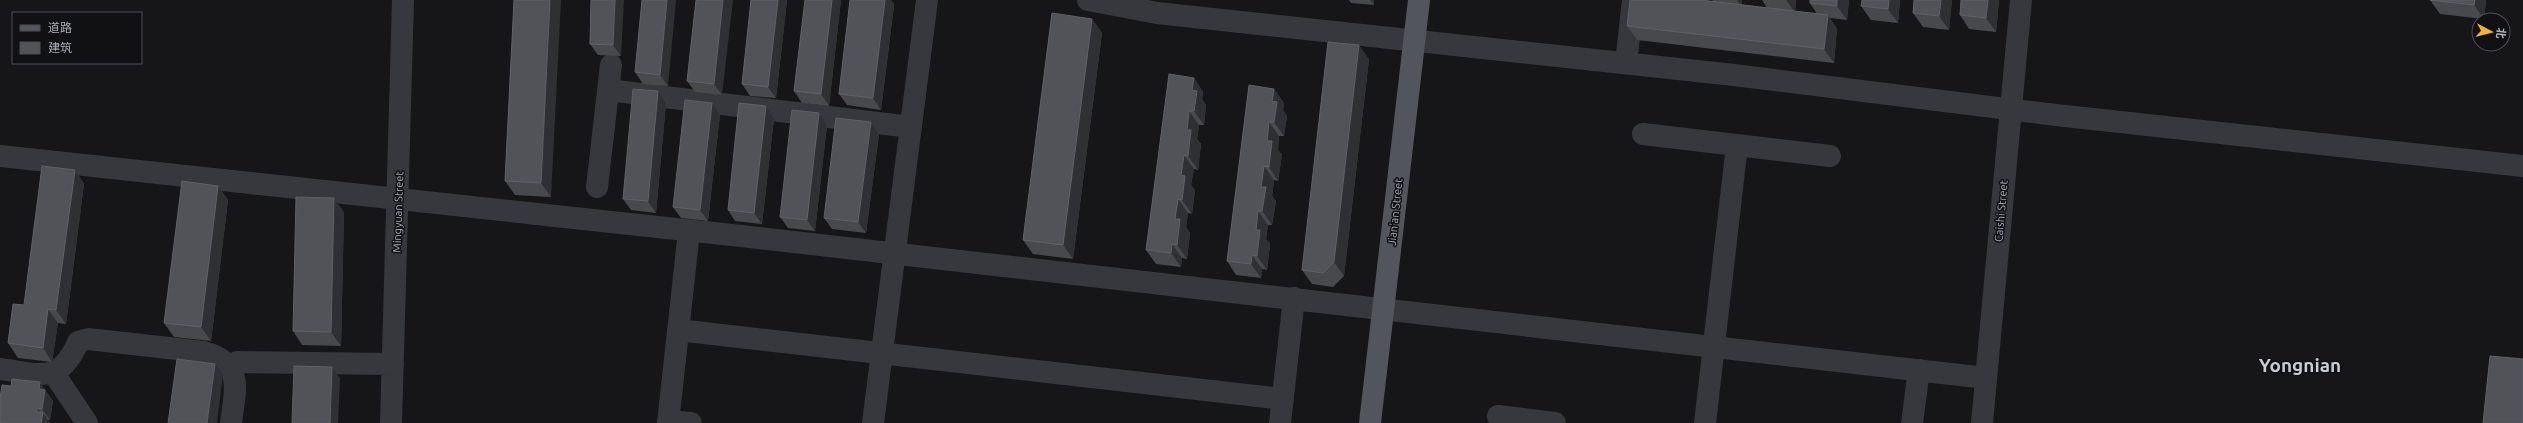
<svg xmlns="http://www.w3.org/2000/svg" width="2523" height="423" viewBox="0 0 2523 423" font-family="Ubuntu,'Noto Sans SC',sans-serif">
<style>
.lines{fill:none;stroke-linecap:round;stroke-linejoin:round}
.minor{stroke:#37383d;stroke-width:22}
.major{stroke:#53555c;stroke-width:22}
.wall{fill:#47494d}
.shaded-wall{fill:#2f3033}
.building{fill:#525359;stroke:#5f6168}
.labels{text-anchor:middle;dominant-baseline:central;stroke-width:3;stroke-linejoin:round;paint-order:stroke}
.street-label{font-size:11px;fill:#a8adb8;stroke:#111113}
.town-label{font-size:19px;font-weight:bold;fill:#c9ccd4;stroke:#111113}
</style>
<rect width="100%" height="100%" fill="#161618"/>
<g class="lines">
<path class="minor" d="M1088 0 1157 13 1734 75 2056 115 2523 166
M1626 63 1633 0
M608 90 911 127
M1643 134 1830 156
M0 156 741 236 1986 378
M597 187 611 65
M678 330 1283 399
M229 365 238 362 393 364
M0 369C39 374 60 385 78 342L88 339 204 352C245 363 235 391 231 423
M53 372 87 423
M1498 416 1555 423
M668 421 691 423
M391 423 403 0
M668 423 689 231
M873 423 927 0
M1280 423 1294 298
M1705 423 1737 145
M1912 423 1919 370
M1982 423 2021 0"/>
<path class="major" d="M1370 423 1419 0"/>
</g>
<path class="wall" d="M514 0 551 197 515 195 505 181Z
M591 0 621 56 598 55 590 44Z
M642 0 668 86 643 84 635 72Z
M696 0 722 95 695 92 687 81Z
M751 0H787L776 98 750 96 742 84Z
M805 0H841L829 106 802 103 794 91Z
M850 0H891L894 5 881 110 847 105 839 94Z
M1349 0H1374V5L1351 3Z
M1712 0H1742L1741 5 1767 8 1762 0H1796L1795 11 1817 14 1810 3V0H1849L1847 20 1830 18 1837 29 1834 63 1637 40 1627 26 1713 1Z
M1900 0 1898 23 1871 20 1861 6Z
M1914 0H1952L1949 30 1923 27 1913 13Z
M1999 0 1996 32 1969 29 1960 15Z
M2430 0H2486L2484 19 2440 14Z
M1092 19 1102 33 1073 259 1033 254 1023 240Z
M1369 59 1344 276 1333 287 1312 284 1302 270Z
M1194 78 1203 92 1202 99 1206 105 1204 125H1199L1197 139 1201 144 1198 170 1194 169 1191 185 1195 190 1192 214 1188 213 1186 227 1190 233 1187 259 1182 258 1181 267 1156 264 1146 250Z
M1274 89 1284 103 1283 110 1287 116 1284 136H1279L1278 150 1282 155 1278 181 1274 180 1272 196 1276 201 1272 225H1268L1266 239 1270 244 1267 270 1262 269 1261 278 1236 275 1227 261Z
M658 91 666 103 656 213 631 210 623 199Z
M712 103 720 114 708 221 681 218 673 207Z
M766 106 774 118 762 224 735 221 728 210Z
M819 113 827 125 815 231 788 228 780 217Z
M879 134 866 233 832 229 824 218Z
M75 170 84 184 66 324 58 323 52 362 18 358 8 343 24 305Z
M218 186 228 200 211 341 174 337 164 323Z
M344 212 341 346 302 345 293 331Z
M11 386 48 394 53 401 50 420H47L50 423H0Z"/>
<path class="shaded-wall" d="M550 0H561L551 197 541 183Z
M615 0H624L621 56 613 45Z
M667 0H676L668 86 660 75Z
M723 0H733L722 95 714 84Z
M778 0H787L776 98 768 87Z
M832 0H841L829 106 821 94Z
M885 0H891L894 5 881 110 873 98Z
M1370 0H1374V5Z
M1737 0H1742L1741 6Z
M1786 0H1796L1795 12Z
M1837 0H1849L1847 20 1837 6Z
M1889 0H1900L1898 23 1888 9Z
M1941 0H1952L1949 30 1939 16Z
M1988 0H1999L1996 32 1986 18Z
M2475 0H2486L2484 19 2474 5Z
M1828 15 1837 29 1834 63 1824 49Z
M1092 19 1102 33 1073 259 1063 245Z
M1359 45 1369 59 1344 276 1334 262Z
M1194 78 1203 92 1202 99 1206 105 1204 125 1194 111 1192 90Z
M1274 89 1284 103 1283 110 1287 116 1284 136 1274 122 1272 101Z
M658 91 666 103 656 213 648 201Z
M712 103 720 114 708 221 700 210Z
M766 106 774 118 762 224 754 213Z
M1189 111 1199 125 1197 139 1201 144 1198 170 1188 156 1187 130Z
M819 113 827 125 815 231 807 220Z
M871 122 879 134 866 233 858 222Z
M1269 122 1279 136 1278 150 1282 155 1278 181 1269 167 1267 141Z
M1184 155 1194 169 1191 185 1195 190 1192 214 1182 200 1181 175Z
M1264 166 1274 180 1272 196 1276 201 1272 225 1262 211 1261 187Z
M75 170 84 184 66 324 56 310Z
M218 186 228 200 211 341 201 327Z
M334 198 344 212 341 346 331 332Z
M1178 199 1188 213 1186 227 1190 233 1187 259 1177 245 1175 219Z
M1258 211 1268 225 1266 239 1270 244 1267 270 1257 256 1256 230Z
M1172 244 1182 258 1181 267 1171 253Z
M1252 255 1262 269 1261 278 1251 264Z
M48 309 58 323 52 362 43 348Z
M215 364 223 375 217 423H207Z
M332 367 340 378 338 423H330Z
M40 382 53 401 50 420 42 409 39 389Z
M37 408 42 415 43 413 50 423H41L37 412Z"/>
<path class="building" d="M514 0H550L541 183 505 181Z
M591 0H615L613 45 590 44Z
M642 0H667L660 75 635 72Z
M696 0H723L714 84 687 81Z
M751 0H778L768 87 742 84Z
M805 0H832L821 94 794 91Z
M850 0H885L873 98 839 94Z
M1630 0H1701L1828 15 1824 49 1627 26Z
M1810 0H1837V6L1810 3Z
M1862 0H1889L1888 9 1861 6Z
M1914 0H1941L1939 16 1913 13Z
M1961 0H1988L1986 18 1960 15Z
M2430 0H2475L2474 5Z
M1052 13 1092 19 1063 245 1023 240Z
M1328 42 1359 45 1334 262 1323 273 1302 270Z
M1169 74 1194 78 1192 90 1197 91 1194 111H1189L1187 130H1191L1188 156 1184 155 1181 175 1185 176 1182 200 1178 199 1175 219H1180L1177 245 1172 244 1171 253 1146 250Z
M1249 85 1274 89 1272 101 1277 102 1274 122H1269L1267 141H1272L1269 167 1264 166 1261 187H1266L1262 211H1258L1256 230H1260L1257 256 1252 255 1251 264 1227 261Z
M633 89 658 91 648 201 623 199Z
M685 100 712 103 700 210 673 207Z
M739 103 766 106 754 213 728 210Z
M792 110 819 113 807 220 780 217Z
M836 118 871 122 858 222 824 218Z
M42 166 75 170 56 310 48 309 43 348 8 343 13 304 24 305Z
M182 181 218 186 201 327 164 323Z
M296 197 334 198 331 332 293 331Z
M2490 356 2523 359V423H2483Z
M177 359 215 364 207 423H168Z
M294 366 332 367 330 423H292Z
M12 379 40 382 39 389 45 390 42 409 37 408V412L43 413 41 423H0V398L2 385 11 386Z"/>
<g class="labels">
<g class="street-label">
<text transform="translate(2001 211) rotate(-85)">Caishi Street</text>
<text transform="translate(398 212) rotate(-88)">Mingyuan Street</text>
<text transform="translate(1395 212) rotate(-84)">Jian'an Street</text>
</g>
<g class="town-label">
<text x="2300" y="365">Yongnian</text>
</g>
</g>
<rect x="12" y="12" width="130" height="52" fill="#111113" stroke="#4d4f55"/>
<rect x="20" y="25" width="20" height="6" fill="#53555c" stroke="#4d4f55"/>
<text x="48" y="32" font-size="12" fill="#a8adb8">道路</text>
<rect x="20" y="42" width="20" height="12" fill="#525359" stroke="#4d4f55"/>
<text x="48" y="52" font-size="12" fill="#a8adb8">建筑</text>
<g transform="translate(2491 32) rotate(97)"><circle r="19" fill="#111113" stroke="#4d4f55"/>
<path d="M0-3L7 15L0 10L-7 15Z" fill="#f2b134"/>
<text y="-6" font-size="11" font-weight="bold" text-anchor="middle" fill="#a8adb8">北</text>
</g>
</svg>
